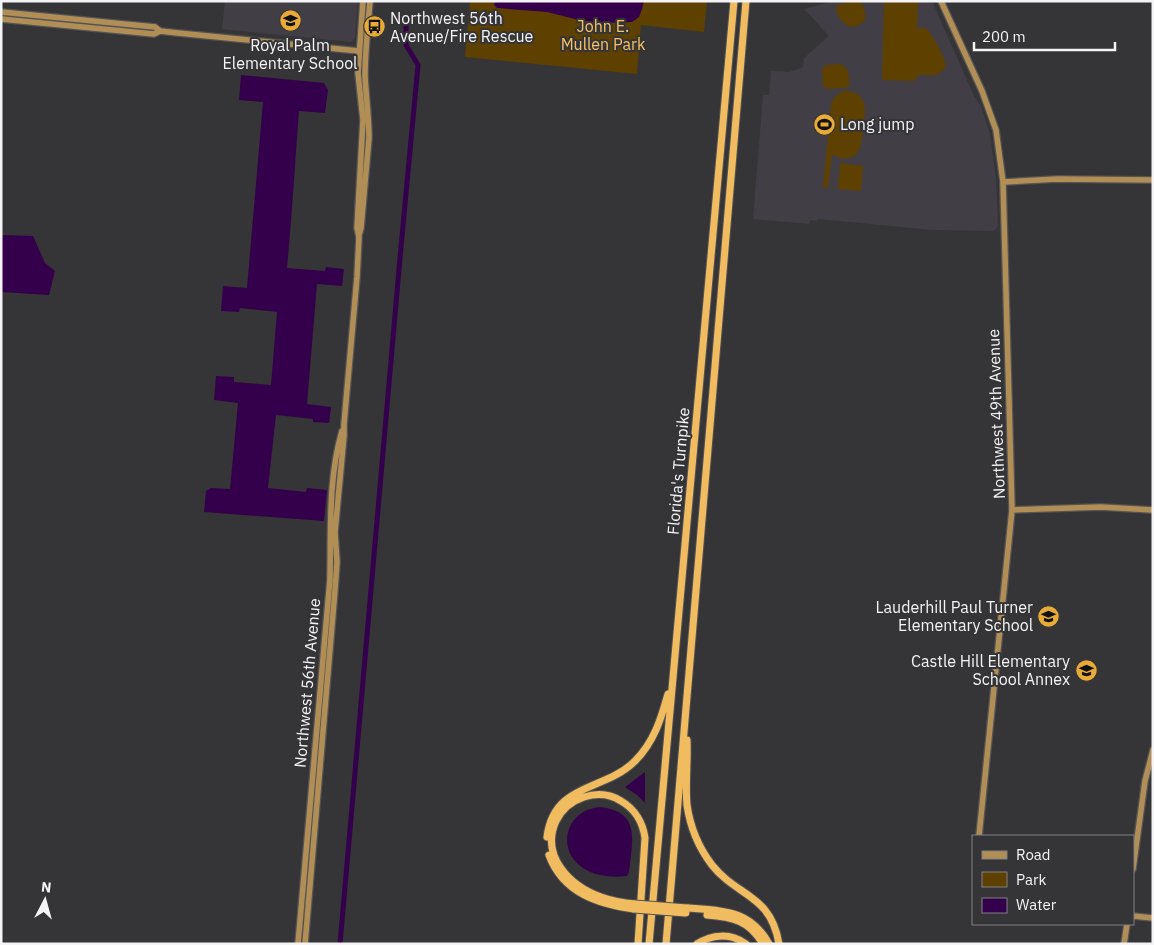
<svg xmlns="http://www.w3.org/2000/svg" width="1154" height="945" viewBox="0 0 1154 945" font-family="'IBM Plex Sans',sans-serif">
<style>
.built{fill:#423e45}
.green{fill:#5e4000}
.water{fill:#35004b}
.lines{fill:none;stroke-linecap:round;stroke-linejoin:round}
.canal{stroke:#35004b;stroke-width:5}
.secondary-casing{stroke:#545355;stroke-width:8}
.highway-casing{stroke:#545355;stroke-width:9}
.secondary{stroke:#b08e55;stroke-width:5.5}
.highway{stroke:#f1bc5f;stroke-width:7}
.highway-bridge-casing{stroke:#545355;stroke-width:9;stroke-linecap:butt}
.highway-bridge{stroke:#f1bc5f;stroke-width:7}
.labels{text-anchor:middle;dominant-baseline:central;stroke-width:4;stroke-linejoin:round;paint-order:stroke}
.poi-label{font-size:16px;fill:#f4f3f5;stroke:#353436;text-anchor:start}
.park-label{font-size:16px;fill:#f7c267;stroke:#353436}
.street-label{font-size:16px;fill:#f4f3f5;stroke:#353436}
</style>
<rect width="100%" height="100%" fill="#353436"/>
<path class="built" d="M225 1H358L355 38 351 42 222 29Z
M833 1H932L974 96 981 106 990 134 996 178 998 226 996 229 993 231 932 230 818 219 817 221 810 220 809 224 753 219 763 95H769L771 71 789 72 803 67 804 58 829 36 804 9Z"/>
<path class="green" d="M470 1H707L704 32 641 25 637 74 465 57Z
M851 1H861C867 16 870 23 851 27 842 24 836 15 836 6Z
M884 1 918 2 917 29C921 28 921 27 925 28 932 32 944 56 946 65 941 78 929 75 917 75L916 81 882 80Z
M840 64C849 67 850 77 849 86L846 88 826 89 823 85 822 70C824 63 833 65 840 64Z
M844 91C851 91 857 92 861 98 868 106 864 119 863 128 862 134 862 141 860 147 856 161 842 161 832 154L828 188 823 187 831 105C833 98 837 94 844 91Z
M840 163 863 166 861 191 838 189Z"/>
<path class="water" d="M495 1H644L642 9 639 17 632 22 602 23 579 20 547 12 497 8 494 5Z
M241 75 324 83 328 90 325 113 299 111C295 163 292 215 287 268L325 271 326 267 344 269 342 286 317 284 307 404 331 407 329 423 313 422V419L276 415 268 488 306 492 307 488 327 490 324 521 204 512 206 491 211 488 230 489 238 403 214 400 216 376 234 377V382L271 385 277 312 240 308 239 312 221 311 223 286 247 288 263 102 239 100Z
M1 235 33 236 45 263 55 271 49 295 1 292Z
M645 772V803L637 795 625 787Z
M600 807C642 812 632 841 629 872L627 876C611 878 589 876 577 863 563 850 564 827 579 815 585 810 592 808 600 807Z"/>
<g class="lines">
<path class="canal" d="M340 944 400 258 418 65 406 45V25"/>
<defs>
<path id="secondary" d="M941 1 982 91 996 130 1003 182 1012 510 979 836
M1 12 155 27 160 31 178 33 359 51
M1 19 154 34 160 31
M1003 182 1057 179 1153 180
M359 235 361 228 369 138C369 117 366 97 365 76 365 51 368 26 370 1
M1012 510 1101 507 1153 510
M1133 869 1145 781 1153 750
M1133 916 1153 918
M298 944 330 579C331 530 328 479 342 431
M305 944 335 590 337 562 335 532 344 436V424L357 277 359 237 357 228 363 120 358 73 363 1
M1124 944 1127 924"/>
<path id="highway" d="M687 740C688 762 685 784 687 805 690 826 699 848 712 865 737 897 771 894 779 944
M547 837C554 782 604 792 635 761 654 742 661 719 668 694
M549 855C563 893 598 904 634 909
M635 904C623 903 612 901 601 897 570 886 540 856 556 821 562 809 572 801 584 797 597 793 610 794 621 801 635 809 643 823 645 838L638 944
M687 908C722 911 750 909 769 944
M707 915C732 917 749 920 763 944
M649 944 734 1
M666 944 746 1
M697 944C712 934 731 933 746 944"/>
</defs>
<use href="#secondary" class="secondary-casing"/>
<use href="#highway" class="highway-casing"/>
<use href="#secondary" class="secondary"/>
<use href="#highway" class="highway"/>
<defs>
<path id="highway-bridge" d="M635 904 687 908
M634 909 686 913"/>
</defs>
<use href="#highway-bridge" class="highway-bridge-casing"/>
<use href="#highway-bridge" class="highway-bridge"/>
</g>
<defs>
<symbol id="school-disc" viewBox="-11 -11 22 22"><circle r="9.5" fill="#e8ab37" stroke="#353436"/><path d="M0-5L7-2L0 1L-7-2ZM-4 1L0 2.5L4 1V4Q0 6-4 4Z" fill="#111"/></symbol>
<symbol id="bus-disc" viewBox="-11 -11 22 22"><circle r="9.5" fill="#e8ab37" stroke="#353436"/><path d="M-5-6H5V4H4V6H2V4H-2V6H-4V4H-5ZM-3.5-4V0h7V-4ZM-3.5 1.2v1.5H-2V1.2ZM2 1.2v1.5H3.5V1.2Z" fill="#111"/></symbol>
<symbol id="stadium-disc" viewBox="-11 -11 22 22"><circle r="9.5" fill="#e8ab37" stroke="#353436"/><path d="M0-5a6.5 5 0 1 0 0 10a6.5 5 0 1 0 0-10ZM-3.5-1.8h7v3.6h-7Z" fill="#111"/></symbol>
</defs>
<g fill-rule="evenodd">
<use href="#school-disc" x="278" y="8" width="25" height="25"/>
<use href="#bus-disc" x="362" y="14" width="25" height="25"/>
<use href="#stadium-disc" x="812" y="112" width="25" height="25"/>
<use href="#school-disc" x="1036" y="604" width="25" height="25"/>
<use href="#school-disc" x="1074" y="658" width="25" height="25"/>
</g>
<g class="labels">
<g class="poi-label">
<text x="390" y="18">Northwest 56th<tspan x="390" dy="18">Avenue/Fire Rescue</tspan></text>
<text x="290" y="45" text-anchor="middle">Royal Palm<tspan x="290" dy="18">Elementary School</tspan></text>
<text x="840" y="124">Long jump</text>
<text x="1033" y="607" text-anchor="end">Lauderhill Paul Turner<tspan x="1033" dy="18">Elementary School</tspan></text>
<text x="1070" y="661" text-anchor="end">Castle Hill Elementary<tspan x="1070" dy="18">School Annex</tspan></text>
</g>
<g class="park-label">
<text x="603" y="26">John E.<tspan x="603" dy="18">Mullen Park</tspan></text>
</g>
<g class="street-label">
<text transform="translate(996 414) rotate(-92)">Northwest 49th Avenue</text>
<text transform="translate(678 471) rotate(-85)">Florida's Turnpike</text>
<text transform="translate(307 683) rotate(-85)">Northwest 56th Avenue</text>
</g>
</g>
<rect width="1154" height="945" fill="none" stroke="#f4f3f5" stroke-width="5"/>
<rect x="972" y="835" width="162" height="90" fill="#353436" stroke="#818082"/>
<rect x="982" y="851" width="25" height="8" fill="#b08e55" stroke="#818082"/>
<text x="1016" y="860" font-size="15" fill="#f4f3f5">Road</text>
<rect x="982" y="872" width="25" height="15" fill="#5e4000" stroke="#818082"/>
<text x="1016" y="885" font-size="15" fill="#f4f3f5">Park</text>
<rect x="982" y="898" width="25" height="15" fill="#35004b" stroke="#818082"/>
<text x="1016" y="910" font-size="15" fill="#f4f3f5">Water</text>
<g transform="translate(45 900) rotate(6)" stroke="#353436" stroke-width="4" paint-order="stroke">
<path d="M0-4L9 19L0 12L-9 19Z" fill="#f4f3f5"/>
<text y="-8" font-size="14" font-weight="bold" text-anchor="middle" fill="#f4f3f5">N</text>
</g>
<path d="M974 42v8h141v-8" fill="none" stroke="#f4f3f5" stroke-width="2.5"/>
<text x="982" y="42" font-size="15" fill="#f4f3f5" stroke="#353436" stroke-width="4" paint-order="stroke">200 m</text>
</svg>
